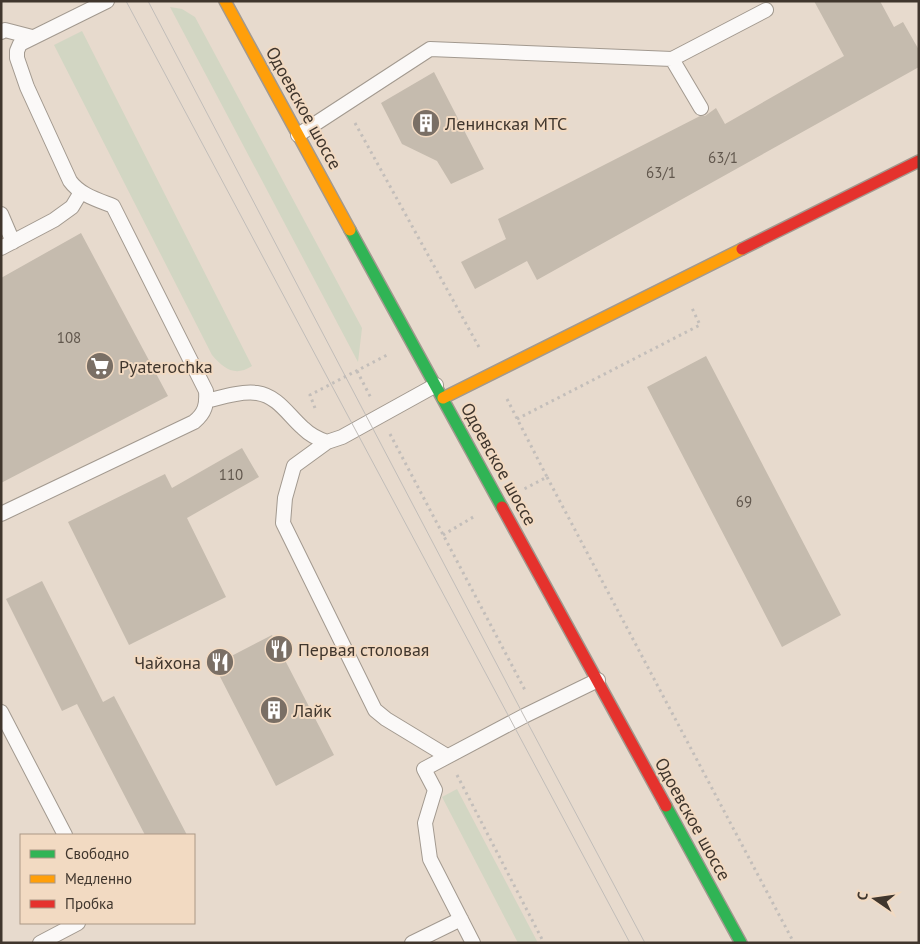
<svg xmlns="http://www.w3.org/2000/svg" width="920" height="944" viewBox="0 0 920 944" font-family="'PT Sans',sans-serif">
<style>
.grass{fill:#d2d6c3}
.building{fill:#c5bbae}
.lines{fill:none;stroke-linecap:round;stroke-linejoin:round}
.lane-casing{stroke:#a2998f;stroke-width:16}
.fast-casing{stroke:#a2998f;stroke-width:14}
.slow-casing{stroke:#a2998f;stroke-width:14}
.jam-casing{stroke:#a2998f;stroke-width:14}
.path{stroke:#c3beba;stroke-width:3;stroke-dasharray:2.5 4;stroke-linecap:butt}
.lane{stroke:#fbf9f8;stroke-width:14}
.fast{stroke:#30b455;stroke-width:11}
.slow{stroke:#ff9f0a;stroke-width:11}
.jam{stroke:#e5322d;stroke-width:11}
.tram{stroke:#c1bdb9;stroke-width:1}
.labels{text-anchor:middle;dominant-baseline:central;stroke-width:4;stroke-linejoin:round;paint-order:stroke}
.number-label{font-size:15px;fill:#61574d}
.street-label{font-size:18px;fill:#40362d;stroke:#f2dac2}
.poi-label{font-size:18px;fill:#40362d;stroke:#f2dac2;text-anchor:start}
</style>
<rect width="100%" height="100%" fill="#e7dacd"/>
<path class="grass" d="M170 7 182 9 195 17 362 328 358 362Z
M82 31 252 366C235 377 224 369 212 355L54 45Z
M457 789 538 943H518L442 797Z"/>
<path class="building" d="M814 1H880L894 27 903 22 919 50V67L537 280 527 261 475 289 461 262 506 239 498 219 700 116H705L716 108 725 124 844 56Z
M434 72 484 169 451 184 437 161 402 144 381 103Z
M81 233 168 396 1 483V278Z
M706 356 841 615 782 647 647 387Z
M242 448 259 477 187 518 226 597 129 645 68 522 165 474 172 488Z
M42 581 103 702 114 696 187 835H145L77 704 62 711 6 599Z
M272 635 334 755 276 786 214 665Z"/>
<g class="lines">
<defs>
<path id="lane" d="M1 32 5 30 32 37
M672 59 766 10
M298 135 430 49 672 59 701 108
M1 214 13 242
M1 248 54 220 72 207 81 192
M436 385 342 437 327 442 294 466 285 498 283 523 375 710 386 719 447 756
M206 401C222 397 241 391 257 393 278 396 289 416 303 428 310 435 318 439 327 442
M1 514 194 422C205 413 207 405 206 391L113 206C98 200 80 195 70 181L27 87 17 58V51L20 44 107 1
M1 712 65 835
M40 943 78 923
M412 943 461 919
M473 943 430 859 425 823 435 790 424 769 524 716 598 680"/>
<path id="fast" d="M350 230 502 507
M666 806 741 943"/>
<path id="slow" d="M225 1 350 230
M443 398 742 249"/>
<path id="jam" d="M742 249 919 161
M502 507 666 806"/>
</defs>
<use href="#lane" class="lane-casing"/>
<use href="#fast" class="fast-casing"/>
<use href="#slow" class="slow-casing"/>
<use href="#jam" class="jam-casing"/>
<path class="path" d="M355 123 480 349
M357 371 371 398
M507 399 547 477 524 489
M315 408 310 395 387 355
M517 419 700 325 691 306
M390 434 526 692
M547 477 794 943
M443 535 475 516
M457 775 544 943"/>
<use href="#lane" class="lane"/>
<use href="#fast" class="fast"/>
<use href="#slow" class="slow"/>
<use href="#jam" class="jam"/>
<path class="tram" d="M126 1 630 943
M148 1 524 716 645 943"/>
</g>
<defs>
<symbol id="building-disc" viewBox="-11 -11 22 22"><circle r="9.5" fill="#7a6f65" stroke="#f2dac2"/><path d="M-4-6H4V6H1V3H-1V6H-4ZM-2.5-4.3h1.7v1.8h-1.7ZM.8-4.3h1.7v1.8H.8ZM-2.5-1h1.7V.8h-1.7ZM.8-1h1.7V.8H.8Z" fill="#fff"/></symbol>
<symbol id="supermarket-disc" viewBox="-11 -11 22 22"><circle r="9.5" fill="#7a6f65" stroke="#f2dac2"/><path d="M-6-5.5h2.5l.6 2H6L4.5 2H-2.5L-4.4-4H-6ZM-1.5 3.2a1.3 1.3 0 1 0 .1 0ZM3 3.2a1.3 1.3 0 1 0 .1 0Z" fill="#fff"/></symbol>
<symbol id="restaurant-disc" viewBox="-11 -11 22 22"><circle r="9.5" fill="#7a6f65" stroke="#f2dac2"/><path d="M-5-6h1v4h1v-4h1v4h1v-4h1v5L-1.5 .5V6h-2V.5L-5-1ZM5-6V6H3V1.5H1.5Q1.5-4 5-6Z" fill="#fff"/></symbol>
</defs>
<g fill-rule="evenodd">
<use href="#building-disc" x="410" y="107" width="32" height="32"/>
<use href="#supermarket-disc" x="84" y="350" width="32" height="32"/>
<use href="#restaurant-disc" x="263" y="633" width="32" height="32"/>
<use href="#restaurant-disc" x="204" y="646" width="32" height="32"/>
<use href="#building-disc" x="258" y="694" width="32" height="32"/>
</g>
<g class="labels">
<g class="number-label">
<text x="723" y="157">63/1</text>
<text x="661" y="172">63/1</text>
<text x="69" y="337">108</text>
<text x="231" y="474">110</text>
<text x="744" y="501">69</text>
</g>
<g class="street-label">
<text transform="translate(304 108) rotate(61)">Одоевское шоссе</text>
<text transform="translate(499 464) rotate(61)">Одоевское шоссе</text>
<text transform="translate(693 819) rotate(61)">Одоевское шоссе</text>
</g>
<g class="poi-label">
<text x="445" y="123">Ленинская МТС</text>
<text x="119" y="366">Pyaterochka</text>
<text x="298" y="649">Первая столовая</text>
<text x="201" y="662" text-anchor="end">Чайхона</text>
<text x="293" y="710">Лайк</text>
</g>
</g>
<rect width="920" height="944" fill="none" stroke="#40362d" stroke-width="5"/>
<rect x="20" y="834" width="175" height="90" fill="#f2dac2" stroke="#ab9886"/>
<rect x="30" y="850" width="25" height="8" fill="#30b455" stroke="#ab9886"/>
<text x="65" y="859" font-size="15" fill="#40362d">Свободно</text>
<rect x="30" y="875" width="25" height="8" fill="#ff9f0a" stroke="#ab9886"/>
<text x="65" y="884" font-size="15" fill="#40362d">Медленно</text>
<rect x="30" y="900" width="25" height="8" fill="#e5322d" stroke="#ab9886"/>
<text x="65" y="909" font-size="15" fill="#40362d">Пробка</text>
<g transform="translate(875 899) rotate(283)" stroke="#f2dac2" stroke-width="4" paint-order="stroke">
<path d="M0-4L9 19L0 12L-9 19Z" fill="#40362d"/>
<text y="-8" font-size="14" font-weight="bold" text-anchor="middle" fill="#40362d">С</text>
</g>
</svg>
